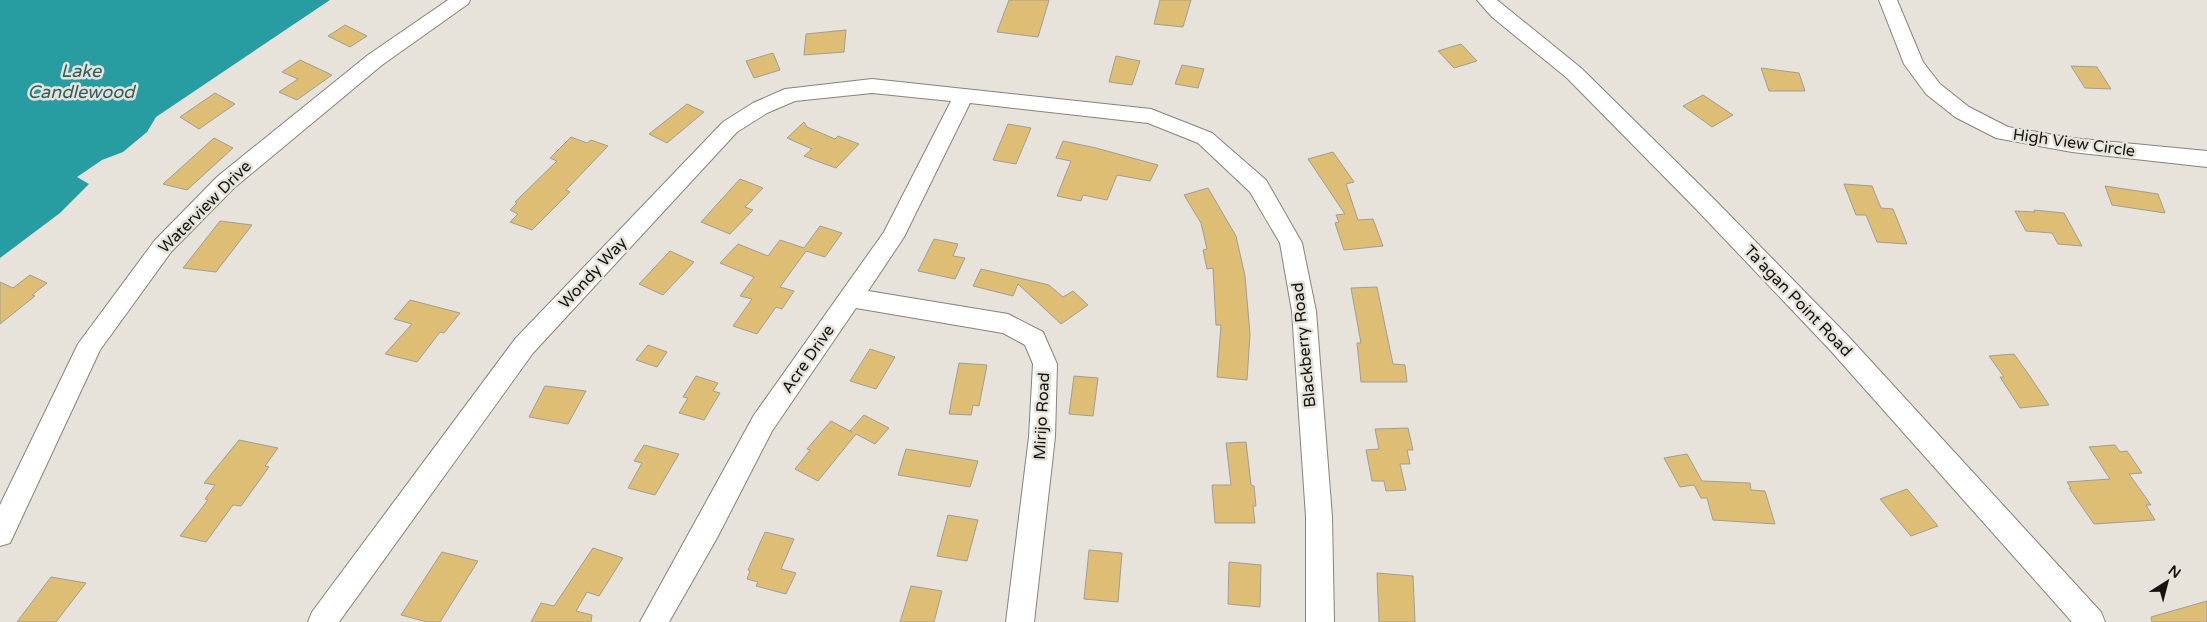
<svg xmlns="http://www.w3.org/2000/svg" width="2207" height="622" viewBox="0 0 2207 622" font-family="'Varela Round',sans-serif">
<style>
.water{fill:#279da2}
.building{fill:#debe75;stroke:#a19d95}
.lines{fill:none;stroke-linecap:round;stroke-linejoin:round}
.minor-casing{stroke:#86837b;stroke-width:2}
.minor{fill:#fff;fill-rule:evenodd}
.labels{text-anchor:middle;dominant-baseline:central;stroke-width:5;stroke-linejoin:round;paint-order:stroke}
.street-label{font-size:16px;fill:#151310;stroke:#e7e3db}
.water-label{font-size:18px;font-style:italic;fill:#2f5e60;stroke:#e7e3db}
</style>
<rect width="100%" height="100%" fill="#e7e3db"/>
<path class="water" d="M0 0H330L156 117 147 132 123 152 102 160 77 177 89 184 60 213 0 258Z"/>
<path class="building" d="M1009 0H1049L1038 37 997 32Z
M1160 0H1191L1183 27 1154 24Z
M345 25 367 36 350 47 328 36Z
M846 30 844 52 804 55 806 34Z
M1461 44 1477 61 1454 68 1438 51Z
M773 53 780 70 754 78 746 61Z
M1116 56 1140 61 1132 85 1109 82Z
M300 60 332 75 297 100 279 92 298 79 282 72Z
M1182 65 1204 69 1198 88 1175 84Z
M2071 66 2097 67 2111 89 2085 88Z
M1761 68 1799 73 1805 91H1769Z
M215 93 235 104 199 129 180 117Z
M1703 95 1733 115 1712 127 1683 106Z
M687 104 704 112 667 143 649 134Z
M804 122 807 127 835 139 838 136 859 144 836 168 822 163 804 156 812 149 787 138Z
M1008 124 1031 128 1016 164 993 160Z
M571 137 587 143 591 140 608 146 566 190 570 192 532 230 510 222 518 214 510 210 517 203 515 202 557 161 550 158Z
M214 138 233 148 187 190 163 184Z
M1063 141 1096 148 1158 165 1150 181 1117 175 1107 200 1083 195 1081 201 1057 196 1071 161 1056 158Z
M1333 152 1354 182 1346 184 1358 220 1373 219 1383 246 1344 250 1335 223 1339 222 1336 215 1345 214 1308 159Z
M740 179 763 188 745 207 753 210 730 234 701 222Z
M1844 184 1872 186 1881 208 1893 209 1907 244 1877 242 1866 215H1856Z
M2105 186 2158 194 2165 213 2112 205Z
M1208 188 1236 236 1245 276 1250 334 1247 380 1217 377 1221 325H1216L1213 268 1207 269 1203 250 1207 249 1201 223 1184 195Z
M2034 210 2064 213 2082 246 2058 244 2052 233 2026 231 2015 211 2035 212Z
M220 221 252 225 216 272 183 268Z
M820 226 842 233 825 257 806 251 780 287 794 291 782 309 776 307 757 334 733 326 752 299 740 296 754 277 720 263 738 244 768 256 780 240 804 248Z
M934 239 958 244 953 256 965 258 955 279 918 271Z
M670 251 694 262 663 295 639 284Z
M981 269 1049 285 1063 297 1073 291 1088 305 1061 324 1018 284 1013 296 973 286Z
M30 275 47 283 32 295 35 296 0 324V282L13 288Z
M1377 287 1393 364 1405 365 1407 382H1361L1357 343H1361L1351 288Z
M410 300 460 313 444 333 440 332 417 362 385 354 412 324 394 319Z
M648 345 667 352 657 367 636 360Z
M870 349 895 357 876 389 850 381Z
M2014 354 2029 375 2049 405 2020 408 2000 377H2004L1989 356Z
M959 363 987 365 979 406 973 405 971 415 949 414Z
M696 376 718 383 713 391 720 393 704 420 679 413 688 398 683 397Z
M1074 376 1098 378 1093 416 1069 414Z
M545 386 586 391 568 424 529 417Z
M864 415 889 428 875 444 856 434 818 481 795 469 810 450 807 449 831 421 852 432 850 431Z
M1408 428 1413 450H1407L1410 464H1400L1406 490 1386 491 1384 481H1372L1366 450 1379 449 1375 429Z
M239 440 278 448 265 466 269 467 241 506 233 505 206 542 180 536 208 500 205 499 215 485 204 483Z
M1246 442 1251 485 1254 486 1256 506H1253L1255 523H1215L1212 485H1231L1226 443Z
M644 445 679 454 655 495 628 488 642 463 634 461Z
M2115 445 2120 452 2127 451 2142 473 2129 474 2151 505H2146L2155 520 2094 524 2069 488H2071L2067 482 2110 479 2089 447Z
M906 449 978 461 970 487 898 475Z
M1687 454 1702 481 1750 483 1751 490 1765 491 1775 524 1713 520 1707 498H1701L1694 485 1680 487 1664 458Z
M1907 489 1938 526 1911 536 1880 499Z
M948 515 978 520 967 561 937 556Z
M765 532 794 539 781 569 796 573 786 594 756 586 758 582 747 579 750 571 748 570Z
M593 548 623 558 599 596 587 592 576 611 592 615 591 622H531L541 603 554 606Z
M1089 550 1122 553 1118 602 1084 599Z
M442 552 478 561 440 622H427L401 615Z
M1229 562 1261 565 1260 607 1228 604Z
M1377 573 1413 576 1415 622H1379Z
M51 577 86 583 56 622H17Z
M911 586 942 591 934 622H900Z
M2207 601V622H2152L2151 617Z"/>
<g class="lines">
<defs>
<path id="minor" d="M448 0H470L468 4 382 65 234 188 171 252 100 350 10 543 0 546V505L78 344 155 240 218 176 368 55Z
M1477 0H1497L1581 68 1712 197 1848 336 2101 612 2105 622H2072L1830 350 1696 209 1567 78 1492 17Z
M1879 0H1897L1923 62 1940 84 1969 107 2008 127 2072 138 2207 151V167L2072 152 1996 138 1955 117 1926 94 1904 64Z
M872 79 1151 109 1212 133 1266 180 1302 243 1316 311 1332 517 1334 622H1306V517L1292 311 1280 243 1250 192 1198 143 1148 123 970 103 904 237 868 291 1008 314 1043 332 1046 339 1057 364 1055 437 1034 622H1006L1029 437 1033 364 1025 345 1003 333 856 308 772 431 717 538 669 622H640L754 415 884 232 951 101 872 93 795 101 767 113 737 132 533 353 339 622H308L312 612 515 339 723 122 753 103 785 89Z"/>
</defs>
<use href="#minor" class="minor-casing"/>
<use href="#minor" class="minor"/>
</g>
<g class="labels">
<g class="street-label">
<text transform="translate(2074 143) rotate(8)">High View Circle</text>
<text transform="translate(205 207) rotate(-45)">Waterview Drive</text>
<text transform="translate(593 273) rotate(-47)">Wondy Way</text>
<text transform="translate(1798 301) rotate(46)">Ta'agan Point Road</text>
<text transform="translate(1304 345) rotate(-96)">Blackberry Road</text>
<text transform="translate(808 359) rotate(-55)">Acre Drive</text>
<text transform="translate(1042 416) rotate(-87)">Mirijo Road</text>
</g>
<g class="water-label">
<text x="81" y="71">Lake<tspan x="81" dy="21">Candlewood</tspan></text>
</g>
</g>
<g transform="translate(2167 582) rotate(36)" stroke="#e7e3db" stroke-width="4" paint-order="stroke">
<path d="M0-4L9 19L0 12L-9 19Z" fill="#151310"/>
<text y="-8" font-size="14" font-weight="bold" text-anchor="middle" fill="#151310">N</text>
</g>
</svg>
